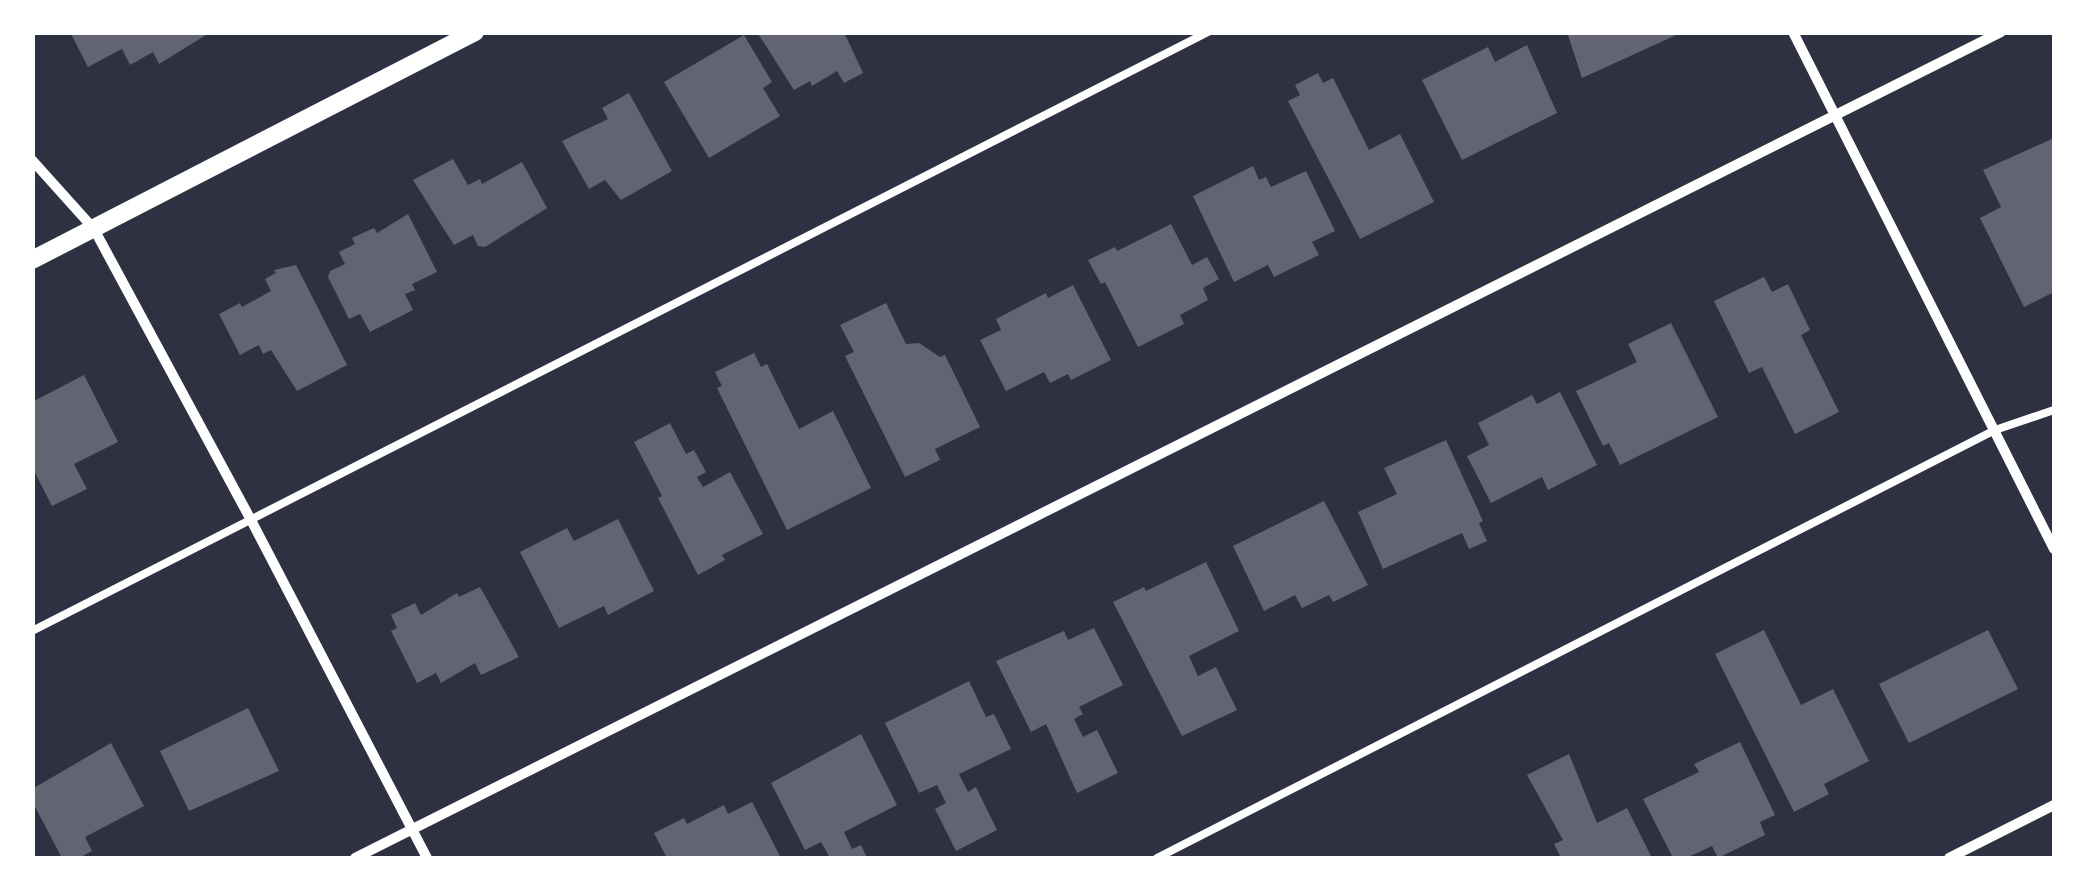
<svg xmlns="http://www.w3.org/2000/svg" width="2087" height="891" viewBox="0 0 2087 891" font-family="'IBM Plex Serif',serif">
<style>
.building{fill:#626471}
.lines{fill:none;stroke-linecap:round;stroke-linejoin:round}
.service{stroke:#fff;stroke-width:8}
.minor{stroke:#fff;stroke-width:10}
.tertiary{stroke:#fff;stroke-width:18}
</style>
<rect width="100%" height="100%" fill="#2d3142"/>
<path class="building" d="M70 32H204L206 35 159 64 153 52 130 65 122 49 88 67Z
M757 32H844L863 73 844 83 837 71 812 86 810 81 794 90Z
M1567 32H1683L1582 78Z
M744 35 772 82 763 88 780 116 709 158 664 82Z
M1527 45 1557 113 1462 160 1422 80 1488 47 1495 62Z
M1318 73 1323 83 1333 78 1369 150 1400 134 1434 202 1360 239 1288 101 1300 95 1295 85Z
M629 93 672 171 621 200 605 180 589 189 562 141 608 119 602 108Z
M2054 138V292L2024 307 1980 218 2001 207 1983 170Z
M453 159 468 185 480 179 482 184 522 162 547 208 485 247 478 246 473 235 454 245 413 180Z
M1253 166 1259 180 1266 177 1271 187 1306 171 1335 231 1312 242 1319 255 1274 277 1268 265 1234 282 1193 196Z
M408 214 437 272 412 284 415 290 405 294 413 310 370 332 360 314 349 319 328 277 330 271 345 264 339 252 355 244 352 238 374 228 377 233Z
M1171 224 1192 265 1207 257 1219 279 1203 288 1208 300 1180 315 1184 324 1138 347 1105 282 1101 284 1088 260 1115 247 1117 251Z
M296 265 347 365 297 391 271 350 263 354 259 345 240 355 219 314 240 303 242 307 271 291 265 279 276 273 274 270Z
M1764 277 1772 292 1788 284 1810 330 1801 335 1839 412 1795 434 1762 367 1749 373 1714 301Z
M1073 285 1111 360 1071 380 1068 374 1050 383 1044 372 1006 391 980 340 1001 330 996 319 1046 293 1048 298Z
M886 303 906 344 919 343 940 357 945 355 980 427 935 449 940 460 905 477 845 356 854 352 840 325Z
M1671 323 1718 417 1620 465 1609 443 1603 446 1576 391 1637 362 1628 344Z
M754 353 761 367 767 364 799 429 833 411 871 488 787 530 717 388 722 386 715 372Z
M84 375 118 442 74 464 87 489 52 506 32 467V402Z
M1560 392 1597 465 1548 490 1542 477 1491 503 1467 456 1489 445 1478 423 1532 395 1537 404Z
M670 423 686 454 694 450 706 472 697 477 703 487 730 472 763 534 722 555 725 560 698 575 658 498 662 496 634 442Z
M1446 440 1483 521 1479 523 1487 541 1469 549 1462 533 1383 569 1358 512 1397 494 1384 468Z
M1324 501 1368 585 1333 602 1329 595 1302 608 1295 595 1264 611 1233 546Z
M618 519 654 591 608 615 604 606 559 628 520 552 567 528 574 541Z
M1206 562 1239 631 1189 656 1198 676 1216 667 1237 710 1182 736 1113 602 1144 587 1146 591Z
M480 587 519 657 481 675 475 663 441 683 436 673 417 683 391 631 397 628 391 615 415 603 421 615 457 593 459 597Z
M1094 628 1123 685 1079 707 1083 714 1074 719 1083 737 1097 730 1118 773 1077 793 1046 724 1031 732 996 661 1064 631 1068 640Z
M1764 630 1801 705 1833 689 1869 761 1824 784 1829 794 1794 812 1715 654Z
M1988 630 2018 689 1909 743 1879 684Z
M969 681 986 717 994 714 1011 749 959 774 968 792 976 787 997 830 956 851 935 809 946 803 937 785 919 793 885 723Z
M248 708 279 771 189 811 160 751Z
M861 734 897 805 844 832 852 849 861 845 867 858H830L821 842 805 850 771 783Z
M1740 742 1775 815 1760 822 1765 835 1718 858 1712 846 1686 858H1673L1643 799 1699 772 1694 764Z
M111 743 144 806 85 837 92 851 79 858H62L32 801V789Z
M1569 754 1597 823 1627 808 1652 858H1561L1554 844 1563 840 1527 775Z
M752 802 781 858H667L654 833 684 818 687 824 724 805 728 814Z"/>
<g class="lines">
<path class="service" d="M32 631 1208 32
M1157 858 1995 430 2054 410"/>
<path class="minor" d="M1793 32 2054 549
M32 160 94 229 251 520 427 858
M355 858 2001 32
M1949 858 2054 805"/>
<path class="tertiary" d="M32 260 475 32"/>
</g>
<rect width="2087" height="891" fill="none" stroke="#ffffff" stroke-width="70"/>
</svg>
